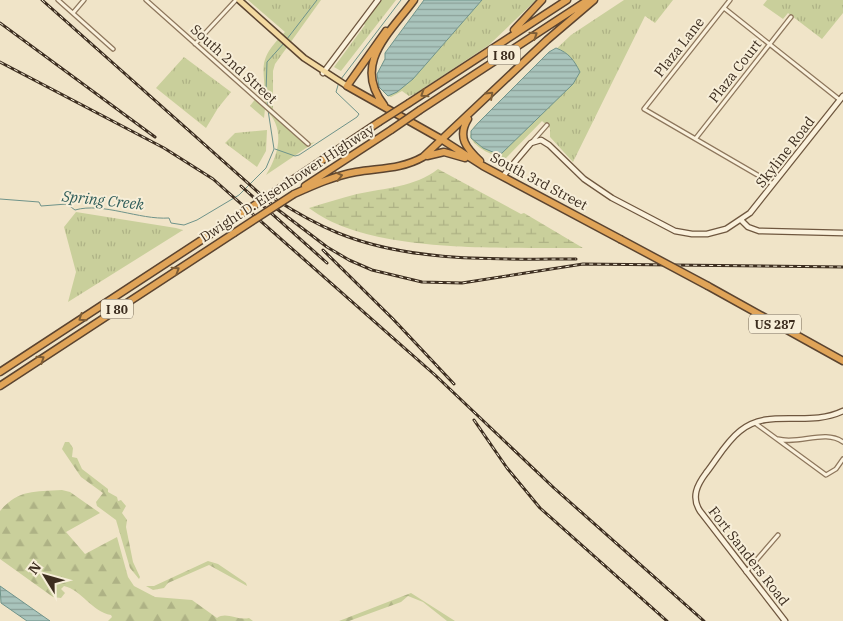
<svg xmlns="http://www.w3.org/2000/svg" width="843" height="621" viewBox="0 0 843 621" font-family="'IBM Plex Serif',serif">
<style>
.grass{fill:url(#grass-tufts)}
.forest{fill:url(#forest-firs)}
.wetland{fill:url(#wetland-marsh)}
.water{fill:url(#water-rules);stroke:#6f938a}
.lines{fill:none;stroke-linecap:round;stroke-linejoin:round}
.stream{stroke:#6f938a;stroke-width:1}
.street-casing{stroke:#8d765c;stroke-width:5.5}
.secondary-casing{stroke:#6f573f;stroke-width:7}
.primary-casing{stroke:#5b4430;stroke-width:8}
.highway-casing{stroke:#5b4430;stroke-width:9}
.street{stroke:#faf1dc;stroke-width:3}
.secondary{stroke:#faf1dc;stroke-width:4.5}
.primary{stroke:#f3d9a0;stroke-width:5}
.highway{stroke:#e0a458;stroke-width:6}
.rail-casing{stroke:#3d2e20;stroke-width:3}
.rail{stroke:#f7eed8;stroke-width:1;stroke-dasharray:4;stroke-linecap:butt}
.highway-bridge-casing{stroke:#5b4430;stroke-width:9;stroke-linecap:butt}
.highway-bridge{stroke:#e0a458;stroke-width:6}
.oneway{stroke:#7e5d36}
.labels{text-anchor:middle;dominant-baseline:central;stroke-width:4;stroke-linejoin:round;paint-order:stroke}
.shield{fill:#f7eed8;stroke:#756857;stroke-width:1}
.shield-label{font-size:12px;font-weight:bold;fill:#3d2e20}
.street-label{font-size:14px;fill:#3d2e20;stroke:#f7eed8}
.water-label{font-size:15px;font-style:italic;fill:#2f5d5a;stroke:#f7eed8}
</style>
<defs>
<pattern id="grass-tufts" width="24" height="20" patternUnits="userSpaceOnUse" patternTransform="scale(1.25)"><rect width="24" height="20" fill="#c9cf9b"/><path d="M3 7l-1-3M5 7V3M7 7l1-3M15 17l-1-3M17 17v-4M19 17l1-3" fill="none" stroke="#aeb285"/></pattern>
<pattern id="forest-firs" width="22" height="20" patternUnits="userSpaceOnUse" patternTransform="scale(1.25)"><rect width="22" height="20" fill="#c9cf9b"/><path d="M5 1l3.5 6h-7zM16 11l3.5 6h-7z" fill="#aeb285"/></pattern>
<pattern id="wetland-marsh" width="20" height="14" patternUnits="userSpaceOnUse" patternTransform="scale(1.25)"><rect width="20" height="14" fill="#c9cf9b"/><path d="M1 5h8M5 5V1M11 12h8M15 12V8" fill="none" stroke="#aeb285"/></pattern>
<pattern id="water-rules" width="6" height="5" patternUnits="userSpaceOnUse" patternTransform="scale(1.25)"><rect width="6" height="5" fill="#a9c4bc"/><path d="M0 2.5h6" fill="none" stroke="#8ba098"/></pattern>
</defs>
<rect width="100%" height="100%" fill="#f0e4c8"/>
<path class="grass" d="M248 0H321L275 64 273 71V113L308 144 315 142 266 175C279 154 286 128 265 109L264 118 250 106 256 98 265 105C266 67 254 63 285 32Z
M378 0H396L341 71 334 67 365 25 361 22Z
M482 0H536L489 45 415 94 409 96 402 91 391 97 388 96 397 92 426 64Z
M624 0H673L655 23 645 16 573 162 550 137V128L542 121 506 158C495 157 474 148 470 136L474 127 571 35Z
M767 0H843V13L822 39 788 13 783 19 763 5Z
M184 57 231 92 218 108 206 128 156 88Z
M267 130 266 151 257 167 225 143 235 133Z
M76 212 176 228 183 230 68 302 76 272 64 227Z"/>
<path class="forest" d="M65 442H69L73 448 72 457 77 458 82 469 108 489V492L117 497 118 501 121 500 126 506 122 513 127 520 126 527 133 562 140 577 139 579 130 568 116 520 97 506 96 502 103 493 81 477 62 449Z
M62 490 70 492 100 513 66 532 85 554 117 537 128 577 134 586 155 597 192 600 217 618C226 611 238 621 249 618L253 621H108L112 617 111 615C92 612 82 590 64 586L61 589 65 593 61 598 53 597 0 559V511C19 489 34 492 62 490Z
M208 561 218 564 246 583 247 586 209 565 168 583 164 588 153 590 146 586H154Z
M411 593 455 621H447L423 602 408 596 401 602 349 621H339Z"/>
<path class="wetland" d="M438 169 521 214 524 213 583 248C508 247 369 255 309 208 325 203 341 198 357 194 385 188 415 187 438 169Z"/>
<path class="water" d="M424 0H482L413 79 397 92 388 96 379 87 377 74 385 59V53Z
M556 48C569 53 574 60 580 72L573 84 500 155 483 148 471 138V131L478 123 549 52Z
M0 586 50 621H27L1 603Z"/>
<g class="lines">
<path class="stream" d="M287 39 317 0
M341 79 401 0
M268 106 266 92 267 62 285 42
M275 149 295 156 299 155 357 117 359 114 336 92 339 82
M0 199 39 202 41 206 67 204 75 210C103 202 139 220 169 218L171 223 184 225 197 220 239 195 266 168 274 149 268 110"/>
<defs>
<path id="street" d="M58 0 113 49
M146 0 308 144
M730 0 644 109 773 184
M724 8 840 100
M73 13 84 0
M195 44 236 0
M696 138 791 17
M532 142 547 125
M755 423 826 475 836 469 843 459
M778 439C799 445 825 429 843 442
M746 572 778 535"/>
<path id="secondary" d="M323 73 378 0
M503 176 531 143 541 140 549 145 584 179 612 198 675 231 692 234H707L726 229 750 213 843 96
M741 220 748 227 759 231 843 233
M785 621 700 511C691 497 697 485 706 473 717 459 726 442 740 431 769 407 808 428 843 411"/>
<path id="primary" d="M239 0 304 58 347 86"/>
<path id="highway" d="M514 30 542 0
M347 86 441 139 483 166 620 239
M347 86 386 31
M409 103 567 0
M384 105C352 64 389 34 414 0
M420 110 588 0
M468 119C457 137 466 148 480 161
M427 156 444 152 465 158
M285 185 379 122
M305 186 391 130
M294 194C314 185 334 176 356 172 380 168 402 169 423 157L547 40 594 0
M708 286 843 361
M0 372 226 224
M0 386 234 233"/>
</defs>
<use href="#street" class="street-casing"/>
<use href="#secondary" class="secondary-casing"/>
<use href="#primary" class="primary-casing"/>
<use href="#highway" class="highway-casing"/>
<use href="#street" class="street"/>
<use href="#secondary" class="secondary"/>
<use href="#primary" class="primary"/>
<use href="#highway" class="highway"/>
<defs>
<path id="rail" d="M42 0 277 209 327 247 349 260 372 270 422 282 462 283 583 264 843 267
M0 23 155 137
M0 62 164 148 213 179 435 375 554 488 704 621
M241 186 327 263
M275 199C295 212 316 224 338 233 412 263 498 259 576 259
M323 250 393 319 454 384
M474 420 507 468 540 508 667 621"/>
</defs>
<use href="#rail" class="rail-casing"/>
<use href="#rail" class="rail"/>
<defs>
<path id="highway-bridge" d="M379 122 409 103
M391 130 420 110
M226 224 285 185
M234 233 294 194
M620 239 708 286"/>
</defs>
<use href="#highway-bridge" class="highway-bridge-casing"/>
<use href="#highway-bridge" class="highway-bridge"/>
</g>
<defs><path id="oneway-chevron" d="M-2-3.5L2.5 0L-2 3.5" fill="none" stroke-width="1.6" stroke-linecap="round" stroke-linejoin="round" transform="scale(1.25)"/></defs>
<g class="oneway">
<use href="#oneway-chevron" transform="translate(534 35) rotate(-33)"/>
<use href="#oneway-chevron" transform="translate(424 94) rotate(147)"/>
<use href="#oneway-chevron" transform="translate(490 95) rotate(-43)"/>
<use href="#oneway-chevron" transform="translate(339 176) rotate(-14)"/>
<use href="#oneway-chevron" transform="translate(176 270) rotate(-33)"/>
<use href="#oneway-chevron" transform="translate(82 318) rotate(146)"/>
<use href="#oneway-chevron" transform="translate(41 359) rotate(-34)"/>
</g>
<g class="labels">
<g class="shield">
<rect x="488" y="45.5" width="32" height="19" rx="4"/>
<rect x="101" y="299.5" width="32" height="19" rx="4"/>
<rect x="749" y="314.5" width="52" height="19" rx="4"/>
</g>
<g class="shield-label">
<text x="504" y="55">I 80</text>
<text x="117" y="309">I 80</text>
<text x="775" y="324">US 287</text>
</g>
<g class="street-label">
<text transform="translate(679 47) rotate(-52)">Plaza Lane</text>
<text transform="translate(234 64) rotate(42)">South 2nd Street</text>
<text transform="translate(735 71) rotate(-52)">Plaza Court</text>
<text transform="translate(785 152) rotate(-52)">Skyline Road</text>
<text transform="translate(539 181) rotate(28)">South 3rd Street</text>
<text transform="translate(287 183) rotate(-33)">Dwight D. Eisenhower Highway</text>
<text transform="translate(749 556) rotate(52)">Fort Sanders Road</text>
</g>
<g class="water-label">
<text transform="translate(103 200) rotate(6)">Spring Creek</text>
</g>
</g>
<g transform="translate(45 576) rotate(307)" stroke="#f7eed8" stroke-width="4" paint-order="stroke">
<path d="M0-4L9 19L0 12L-9 19Z" fill="#3d2e20"/>
<text y="-8" font-size="14" font-weight="bold" text-anchor="middle" fill="#3d2e20">N</text>
</g>
</svg>
